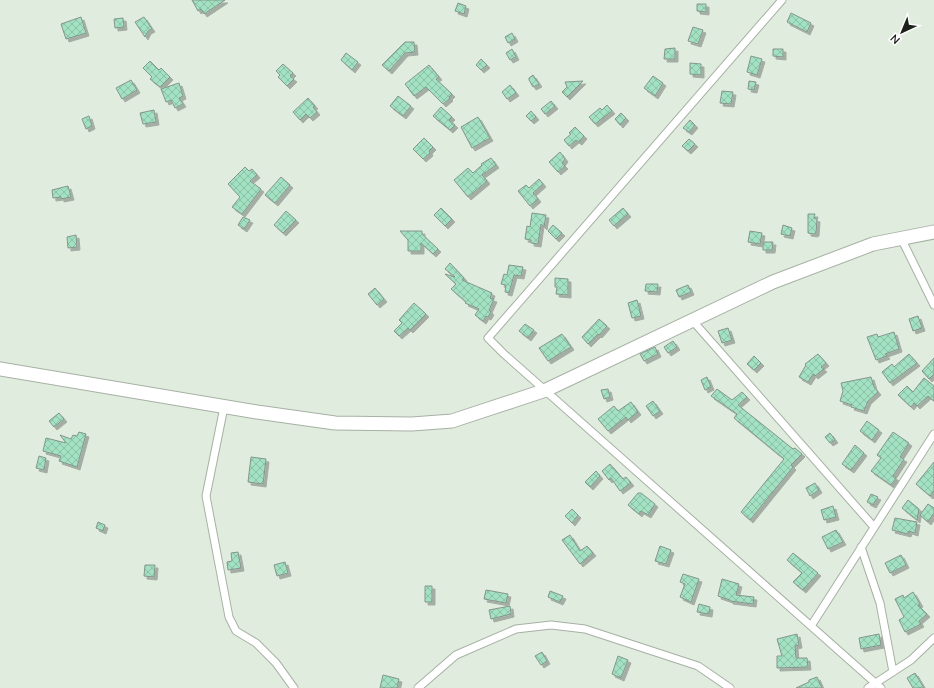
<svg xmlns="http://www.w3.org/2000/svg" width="934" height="688" viewBox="0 0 934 688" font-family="'Nunito Sans',sans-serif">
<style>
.building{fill:url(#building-cross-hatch);stroke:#84958c;filter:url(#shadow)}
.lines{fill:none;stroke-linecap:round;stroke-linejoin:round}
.street-casing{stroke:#a6b1a4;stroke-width:9}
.highway-casing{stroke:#a6b1a4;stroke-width:15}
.street{stroke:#fff;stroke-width:7}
.highway{stroke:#fff;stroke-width:13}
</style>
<defs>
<pattern id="building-cross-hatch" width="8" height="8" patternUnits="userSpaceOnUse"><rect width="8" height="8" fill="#a2e2c2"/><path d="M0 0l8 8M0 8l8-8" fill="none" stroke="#8bc2a6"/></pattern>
<filter id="shadow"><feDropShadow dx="3" dy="3" stdDeviation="0" flood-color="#0004"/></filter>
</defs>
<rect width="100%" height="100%" fill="#e0ecde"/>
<path class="building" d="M192 0H225L204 14 201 9 198 11Z
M458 3 466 6 464 14 455 11Z
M697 4H706V12L697 11Z
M791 13 811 23 807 32 787 22Z
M81 17 86 33 66 39 61 24Z
M144 17 152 29 148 31 145 37 135 22Z
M123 18 124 27 115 28 114 19Z
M693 27 703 30 698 44 688 41Z
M512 33 515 39 508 43 505 37Z
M405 42H414L415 52 405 53 389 71 382 65Z
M675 48V59H664L665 49Z
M512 49 516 57 510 60 506 53Z
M773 49H783V57L773 56Z
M346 53 358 62 352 70 341 60Z
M751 56 762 59 757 75 747 72Z
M481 59 487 65 481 70 476 65Z
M150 61 159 70 161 68 170 77 160 87 150 79 152 77 143 68Z
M690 63 701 64V75L690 74Z
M283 64 293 73 290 76 294 79 287 86 278 77 280 75 276 71Z
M429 65 439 77 436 79 452 94 449 97 450 98 443 104 426 87 414 96 405 84Z
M533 75 539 84 533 87 529 80V78Z
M653 76 663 83 655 96 644 88Z
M131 80 137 90 122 99 116 88Z
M583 81 567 97 562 92 567 87 565 82Z
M749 81 756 82 754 90 748 89Z
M179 83 183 96 179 98 183 104 175 108 171 100 166 102 161 89Z
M510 85 516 93 507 99 502 92Z
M722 91 733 92 731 104 720 103Z
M398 96 411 106 403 116 390 106Z
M308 98 315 106 313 107 317 112 310 118 306 114 300 120 293 112Z
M551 101 555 106 545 114 541 109Z
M607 105 612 111 595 124 589 117 600 108 602 110Z
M441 107 452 117 449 120 455 125 450 130 433 116Z
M154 110 156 122 143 124 140 113Z
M531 111 536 117 531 121 526 116Z
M621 113 626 118 620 125 615 119Z
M89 116 92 126 86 129 82 119Z
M478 117 490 138 472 148 461 127Z
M690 120 695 125 689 132 683 128Z
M575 127 584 136 579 142 576 140 569 146 564 140 571 134 569 133Z
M424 138 433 147 429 151 430 153 423 159 413 149Z
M689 139 695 144 688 151 682 146Z
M560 152 565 159 562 163 565 166 558 172 549 162Z
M491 158 496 165 482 175 487 181 468 197 454 180 468 168 473 173 482 165 481 164Z
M245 167 249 171 252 169 257 175 250 181 261 189 242 214 232 207 240 197 228 184Z
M281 177 290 185 275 203 265 195Z
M539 179 543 184 533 193 538 199 530 206 518 191 526 185 529 188Z
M68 186 71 197 61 199V197L53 198 52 190Z
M441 208 452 219 445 226 434 215Z
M623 208 628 214 614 226 609 220Z
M286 211 296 220 283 233 274 225Z
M532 213 546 215 544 227 541 224 538 244 531 243V240L525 239 527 226 530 227Z
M808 214H815L814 218 817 219 816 233 814 234 808 233Z
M243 217 250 220 244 229 238 225Z
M553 225 562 233 556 239 548 231Z
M783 225 792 228 790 236 781 234Z
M400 231H422V234L438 249 433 254 421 243V251H408V240Z
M750 231 762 233 760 244 748 242Z
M76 235 77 247 68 248 67 237Z
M763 242H773L772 250H763Z
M450 263 464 278 462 280 492 293 490 298 494 299 489 310 491 312 488 317 486 316 483 321 475 315 479 309 465 303 466 302 451 289 456 284 445 274 455 277 445 269Z
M509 265 523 267 521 276 514 275 509 293 505 292 506 285 501 284 504 274 507 275Z
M555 278 568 279V295L556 294 557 287H555Z
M646 284H658L657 292 645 291Z
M688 285 691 292 679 297 676 290Z
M375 288 384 299 377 305 368 294Z
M637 300 641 316 632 318 628 303Z
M414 303 426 314 410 330 408 328 399 336 394 331 402 323 399 320Z
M918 316 922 328 913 331 909 319Z
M599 319 607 326 599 335 598 334 588 344 582 337Z
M525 324 534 330 528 338 519 331Z
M728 328 732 340 722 343 718 331Z
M894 332 899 349 885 354 887 356 876 360 867 337 877 334 878 337Z
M562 334 571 347 548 361 539 348Z
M673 341 677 347 668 353 664 347Z
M655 347 658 354 644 361 640 354Z
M818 354 826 363 821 367 824 369 815 376 813 374 808 382 799 377 806 365 805 364Z
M909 354 917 363 890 383 882 372 892 364 894 367Z
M754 356 761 363 754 370 747 364Z
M934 358V374L929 379 922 371Z
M707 377 711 387 705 390 701 380Z
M871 377 874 387 878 392 868 401 864 411 851 407 852 405 840 401 843 391 841 383Z
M924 378 934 386V401L928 396 917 406 914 403 911 407 898 395 907 386 913 392Z
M608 389 610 397 604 399 601 390Z
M717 389 732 400 742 392 747 397 738 405 793 449 795 448 802 454 791 465 793 467 750 520 741 512 784 459 734 418 737 414 711 396Z
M653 401 660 411 653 416 646 406Z
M631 402 638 412 628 420 626 417 608 431 598 419 614 406 618 411Z
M59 413 64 419 54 427 49 421Z
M867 421 879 430 872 440 860 431Z
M79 432 86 434 77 467 59 461 61 456 43 451 46 438 66 443 60 435 71 439 73 435 77 436Z
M893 432 909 443 900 457 904 459 893 476 896 478 891 485 871 471 881 458 877 455Z
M830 433 835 440 830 443 825 437Z
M855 445 864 453 851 470 842 464Z
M39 456 46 458 44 470 36 468Z
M251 457 266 459 263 484 248 482Z
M934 462V491L930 496 916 484Z
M610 464 623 479 626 477 631 483 620 491 611 478 609 480 602 471Z
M596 471 600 476 590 487 585 482Z
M815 483 819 490 810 496 806 488Z
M638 493H641L655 504 648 515 641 511 639 514 628 505Z
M871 494 878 497 873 505 867 502Z
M908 500 919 509 917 520 902 508Z
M928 504 934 508V513L928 522 920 515Z
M833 506 836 517 824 520 821 510Z
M572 509 578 515 572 523 565 516Z
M895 518 917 522 915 533 909 531 908 534 892 530Z
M98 522 105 525 103 531 96 528Z
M836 530 843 542 828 549 822 537Z
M570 535 580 551 587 546 593 553 580 564 562 540Z
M660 546 671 550 666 564 655 561Z
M238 552 241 568 228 570 227 562 232 561 231 553Z
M793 553 818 573 803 590 793 582 802 573 787 560Z
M901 555 906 565 890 573 885 563Z
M285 562 288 573 277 576 274 565Z
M145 565H155L154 577 144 576Z
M683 574 699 579 691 602 680 597 685 584 680 582Z
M722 579 739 584 736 595 754 597 753 604 730 601V600L718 596Z
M425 586H432V602H425Z
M486 590 508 594 506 603 484 599Z
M550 591 563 596 560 602 548 597Z
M913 592 920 604 918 605 927 614 919 621 921 624 905 632 899 620 904 617 895 599 903 595 904 598Z
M699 604 710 607 709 614 697 612Z
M510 606 511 614 491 619 489 610Z
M797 634 799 645 795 646 796 658H807L808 667 777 668V656H782L777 639Z
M879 634 881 645 861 649 859 638Z
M542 652 547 661 541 665 535 656Z
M618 656 628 660 621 678 612 674Z
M915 673 924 688H913L907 678Z
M383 675 399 679 397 688H380Z
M817 677 822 688H796L809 682V680Z"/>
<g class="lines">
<defs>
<path id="street" d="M782 0 488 338 504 354 881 688
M901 238 934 305
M692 320 874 527
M224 407 206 496 229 617 236 631 256 643 276 663 294 688
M861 547 880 603 893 672
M811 626 934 434
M418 688 456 655 516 629 551 625 585 629 698 666 730 688
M868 688 911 660 934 638"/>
<path id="highway" d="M0 369 257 412 335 423 412 424 452 421 546 390 773 282 873 244 934 232"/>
</defs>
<use href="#street" class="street-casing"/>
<use href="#highway" class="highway-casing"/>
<use href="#street" class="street"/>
<use href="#highway" class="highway"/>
</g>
<g transform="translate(902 32) rotate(224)" stroke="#ffffff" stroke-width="3" paint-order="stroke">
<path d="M0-3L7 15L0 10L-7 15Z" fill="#1d211c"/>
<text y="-6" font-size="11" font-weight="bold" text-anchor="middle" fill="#1d211c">N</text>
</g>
</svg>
